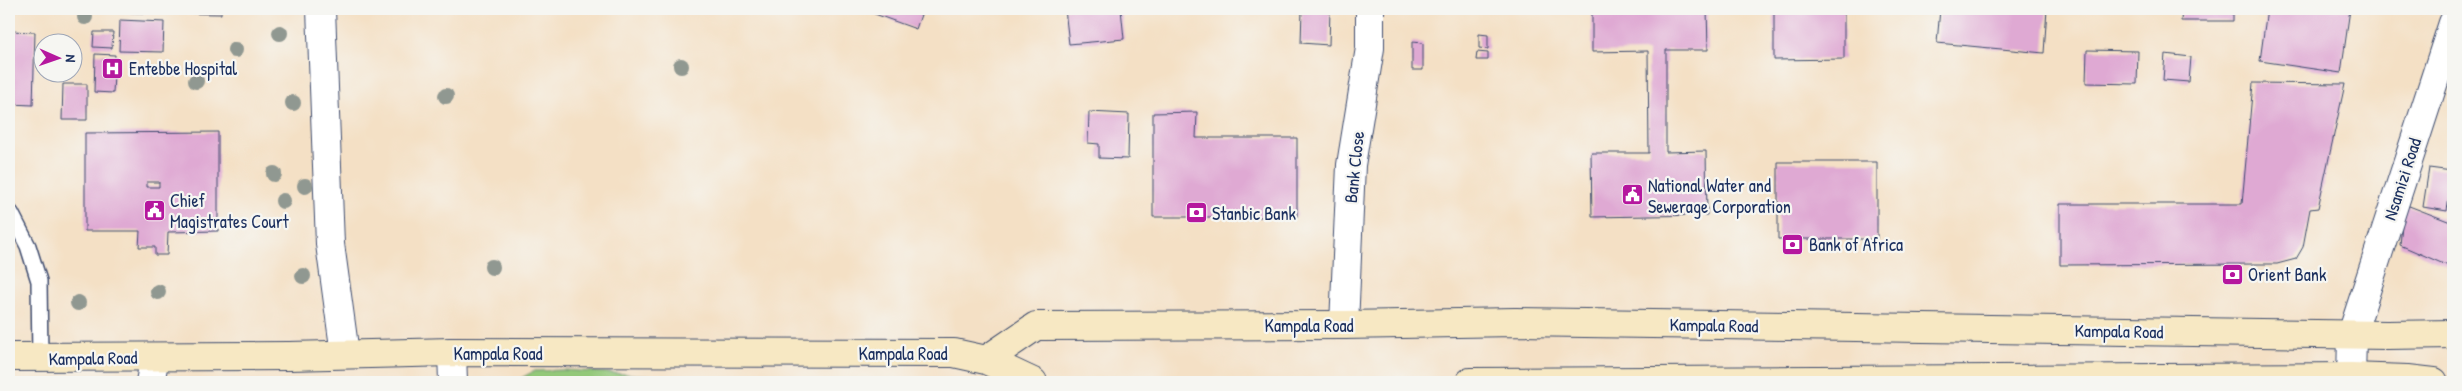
<svg xmlns="http://www.w3.org/2000/svg" width="2462" height="391" viewBox="0 0 2462 391" font-family="'Patrick Hand',sans-serif">
<style>
.green{fill:#93c879;stroke:#577c6c}
.building{fill:#dfa9d3;fill-rule:evenodd}
.lines{fill:none;stroke-linecap:round;stroke-linejoin:round}
.service-casing{stroke:#3c4a6d;stroke-width:18}
.minor-casing{stroke:#3c4a6d;stroke-width:30}
.tertiary-casing{stroke:#3c4a6d;stroke-width:30}
.secondary-casing{stroke:#3c4a6d;stroke-width:30}
.service{stroke:#fff;stroke-width:15}
.minor{stroke:#fff;stroke-width:28}
.tertiary{stroke:#fff;stroke-width:28}
.secondary{stroke:#f7e8c3;stroke-width:28}
.tree{fill:#909891}
.labels{text-anchor:middle;dominant-baseline:central;stroke-width:4.5;stroke-linejoin:round;paint-order:stroke}
.poi-label{font-size:18px;fill:#1b2f5e;stroke:#f6f6f2;text-anchor:start}
.street-label{font-size:18px;fill:#1b2f5e;stroke:#f6f6f2}
</style>
<rect width="100%" height="100%" fill="#f6f6f2"/>
<filter id="ink" filterUnits="userSpaceOnUse"><feTurbulence type="fractalNoise" baseFrequency=".02" numOctaves="2"/><feDisplacementMap in="SourceGraphic" scale="10" xChannelSelector="R" yChannelSelector="G"/><feConvolveMatrix kernelMatrix="1 2 1 2 8 2 1 2 1" color-interpolation-filters="sRGB"/></filter>
<filter id="wash" filterUnits="userSpaceOnUse"><feTurbulence type="fractalNoise" baseFrequency=".0096" numOctaves="4" result="noise"/><feDisplacementMap in="SourceGraphic" scale="20" xChannelSelector="R" yChannelSelector="G"/><feGaussianBlur stdDeviation="1.12" result="paint"/><feColorMatrix in="noise" values="0 0 0 0 0 0 0 0 0 0 0 0 0 0 0 0 0 1.4 0 .05"/><feComposite in="paint" operator="in"/></filter>
<g filter="url(#wash)">
<rect width="100%" height="100%" fill="#f4e0c5"/>
<path class="green" d="M562 370H563L756 382H514L534 371Z"/>
<g id="blocks">
<path class="building" d="M91 9H221V14L91 12Z
M861 9H923L916 29Z
M1065 9H1121L1124 39 1069 44Z
M1302 9H1330L1329 45 1301 43Z
M1592 9H1707L1708 50H1666V152L1706 151 1707 215 1592 217 1591 153H1649L1648 51 1592 52Z
M1774 9H1844V59L1774 60Z
M1940 9H2047L2044 53 1937 43Z
M2182 9H2233V21H2181Z
M2267 9H2350L2341 73 2260 61Z
M120 20 164 22 163 52 119 51Z
M9 31 35 32 33 105 9 104Z
M94 32H113L112 48 93 47Z
M1479 34 1488 35V49L1479 48Z
M1412 42 1423 43V70H1412Z
M2087 50 2138 51 2137 84 2086 83Z
M1477 52 1488 53V60H1476Z
M95 54 115 55 113 93 94 92Z
M2165 54 2191 57 2189 82 2163 80Z
M2253 83 2345 84 2318 208 2310 209 2303 247 2296 259 2277 264H2258L2060 265V204H2242Z
M63 84H87V120H62Z
M1089 112 1129 114 1128 159 1099 158V144L1088 143Z
M1197 112 1196 138H1297V217H1153V113Z
M218 132V231L168 232 167 255H155V247H139L140 231H85V133ZM147 182H159V187H147Z
M1778 162H1877V239H1778Z
M2429 168 2452 171 2447 211 2423 207Z
M2404 204 2453 223V268L2400 245Z"/>
</g>
</g>
<g filter="url(#ink)">
<use href="#blocks" fill-opacity="0" stroke="#3c4a6d" stroke-width="1"/>
<g class="lines">
<defs>
<path id="service" d="M9 212 11 213 28 246 39 281 40 358"/>
<path id="minor" d="M321 9 330 244 345 354
M1344 325 1351 165 1370 48V9
M452 352 453 382"/>
<path id="tertiary" d="M150 382 155 357
M2351 382 2352 334 2453 23"/>
<path id="secondary" d="M9 357 289 356 452 352 954 353 986 360 1033 382
M986 360 1036 326 1344 325 1515 322 2387 335 2453 334
M1470 382 2351 377 2408 379 2434 382"/>
</defs>
<use href="#service" class="service-casing"/>
<use href="#minor" class="minor-casing"/>
<use href="#tertiary" class="tertiary-casing"/>
<use href="#secondary" class="secondary-casing"/>
<use href="#service" class="service"/>
<use href="#minor" class="minor"/>
<use href="#tertiary" class="tertiary"/>
<use href="#secondary" class="secondary"/>
</g>
<g class="tree">
<circle cx="85" cy="17" r="8"/>
<circle cx="280" cy="33" r="8"/>
<circle cx="235" cy="50" r="8"/>
<circle cx="681" cy="66" r="8"/>
<circle cx="196" cy="81" r="8"/>
<circle cx="446" cy="96" r="8"/>
<circle cx="293" cy="103" r="8"/>
<circle cx="274" cy="174" r="8"/>
<circle cx="305" cy="186" r="8"/>
<circle cx="283" cy="201" r="8"/>
<circle cx="492" cy="267" r="8"/>
<circle cx="303" cy="276" r="8"/>
<circle cx="158" cy="292" r="8"/>
<circle cx="78" cy="303" r="8"/>
</g>
</g>
<defs>
<symbol id="hospital-square" viewBox="-11 -11 22 22"><rect x="-9" y="-9" width="18" height="18" rx="4" fill="#b5179e" stroke="#f6f6f2"/><path d="M-5-5h3v3.5h4V-5h3V5h-3V1.5h-4V5h-3Z" fill="#fff"/></symbol>
<symbol id="civic-square" viewBox="-11 -11 22 22"><rect x="-9" y="-9" width="18" height="18" rx="4" fill="#b5179e" stroke="#f6f6f2"/><path d="M-.6-6.5H3V-4.5H.6V-3L4-1V1h2V6H-6V1h2V-1L-.6-3ZM-1.2 2.5V6h2.4V2.5Z" fill="#fff"/></symbol>
<symbol id="bank-square" viewBox="-11 -11 22 22"><rect x="-9" y="-9" width="18" height="18" rx="4" fill="#b5179e" stroke="#f6f6f2"/><path d="M-6-4H6V4H-6ZM0-2.3a2.3 2.3 0 1 0 0 4.6a2.3 2.3 0 1 0 0-4.6Z" fill="#fff"/></symbol>
</defs>
<g fill-rule="evenodd">
<use href="#hospital-square" x="100" y="56" width="25" height="25"/>
<use href="#civic-square" x="1620" y="182" width="25" height="25"/>
<use href="#civic-square" x="142" y="198" width="25" height="25"/>
<use href="#bank-square" x="1184" y="200" width="25" height="25"/>
<use href="#bank-square" x="1780" y="232" width="25" height="25"/>
<use href="#bank-square" x="2220" y="262" width="25" height="25"/>
</g>
<g class="labels">
<g class="poi-label">
<text x="129" y="68">Entebbe Hospital</text>
<text x="1648" y="185">National Water and<tspan x="1648" dy="21">Sewerage Corporation</tspan></text>
<text x="170" y="200">Chief<tspan x="170" dy="21">Magistrates Court</tspan></text>
<text x="1212" y="213">Stanbic Bank</text>
<text x="1809" y="244">Bank of Africa</text>
<text x="2248" y="274">Orient Bank</text>
</g>
<g class="street-label">
<text transform="translate(1354 167) rotate(-84)">Bank Close</text>
<text transform="translate(2402 179) rotate(-72)">Nsamizi Road</text>
<text x="1309" y="325">Kampala Road</text>
<text transform="translate(1714 325) rotate(1)">Kampala Road</text>
<text transform="translate(2119 331) rotate(1)">Kampala Road</text>
<text x="498" y="353">Kampala Road</text>
<text x="903" y="353">Kampala Road</text>
<text transform="translate(93 358) rotate(-1)">Kampala Road</text>
</g>
</g>
<rect width="2462" height="391" fill="none" stroke="#f6f6f2" stroke-width="30"/>
<g transform="translate(58 58) rotate(92)"><circle r="24" fill="#f6f6f2" stroke="#9ea6b7"/>
<path d="M0-4L9 19L0 12L-9 19Z" fill="#b5179e"/>
<text y="-8" font-size="14" font-weight="bold" text-anchor="middle" fill="#1b2f5e">N</text>
</g>
</svg>
